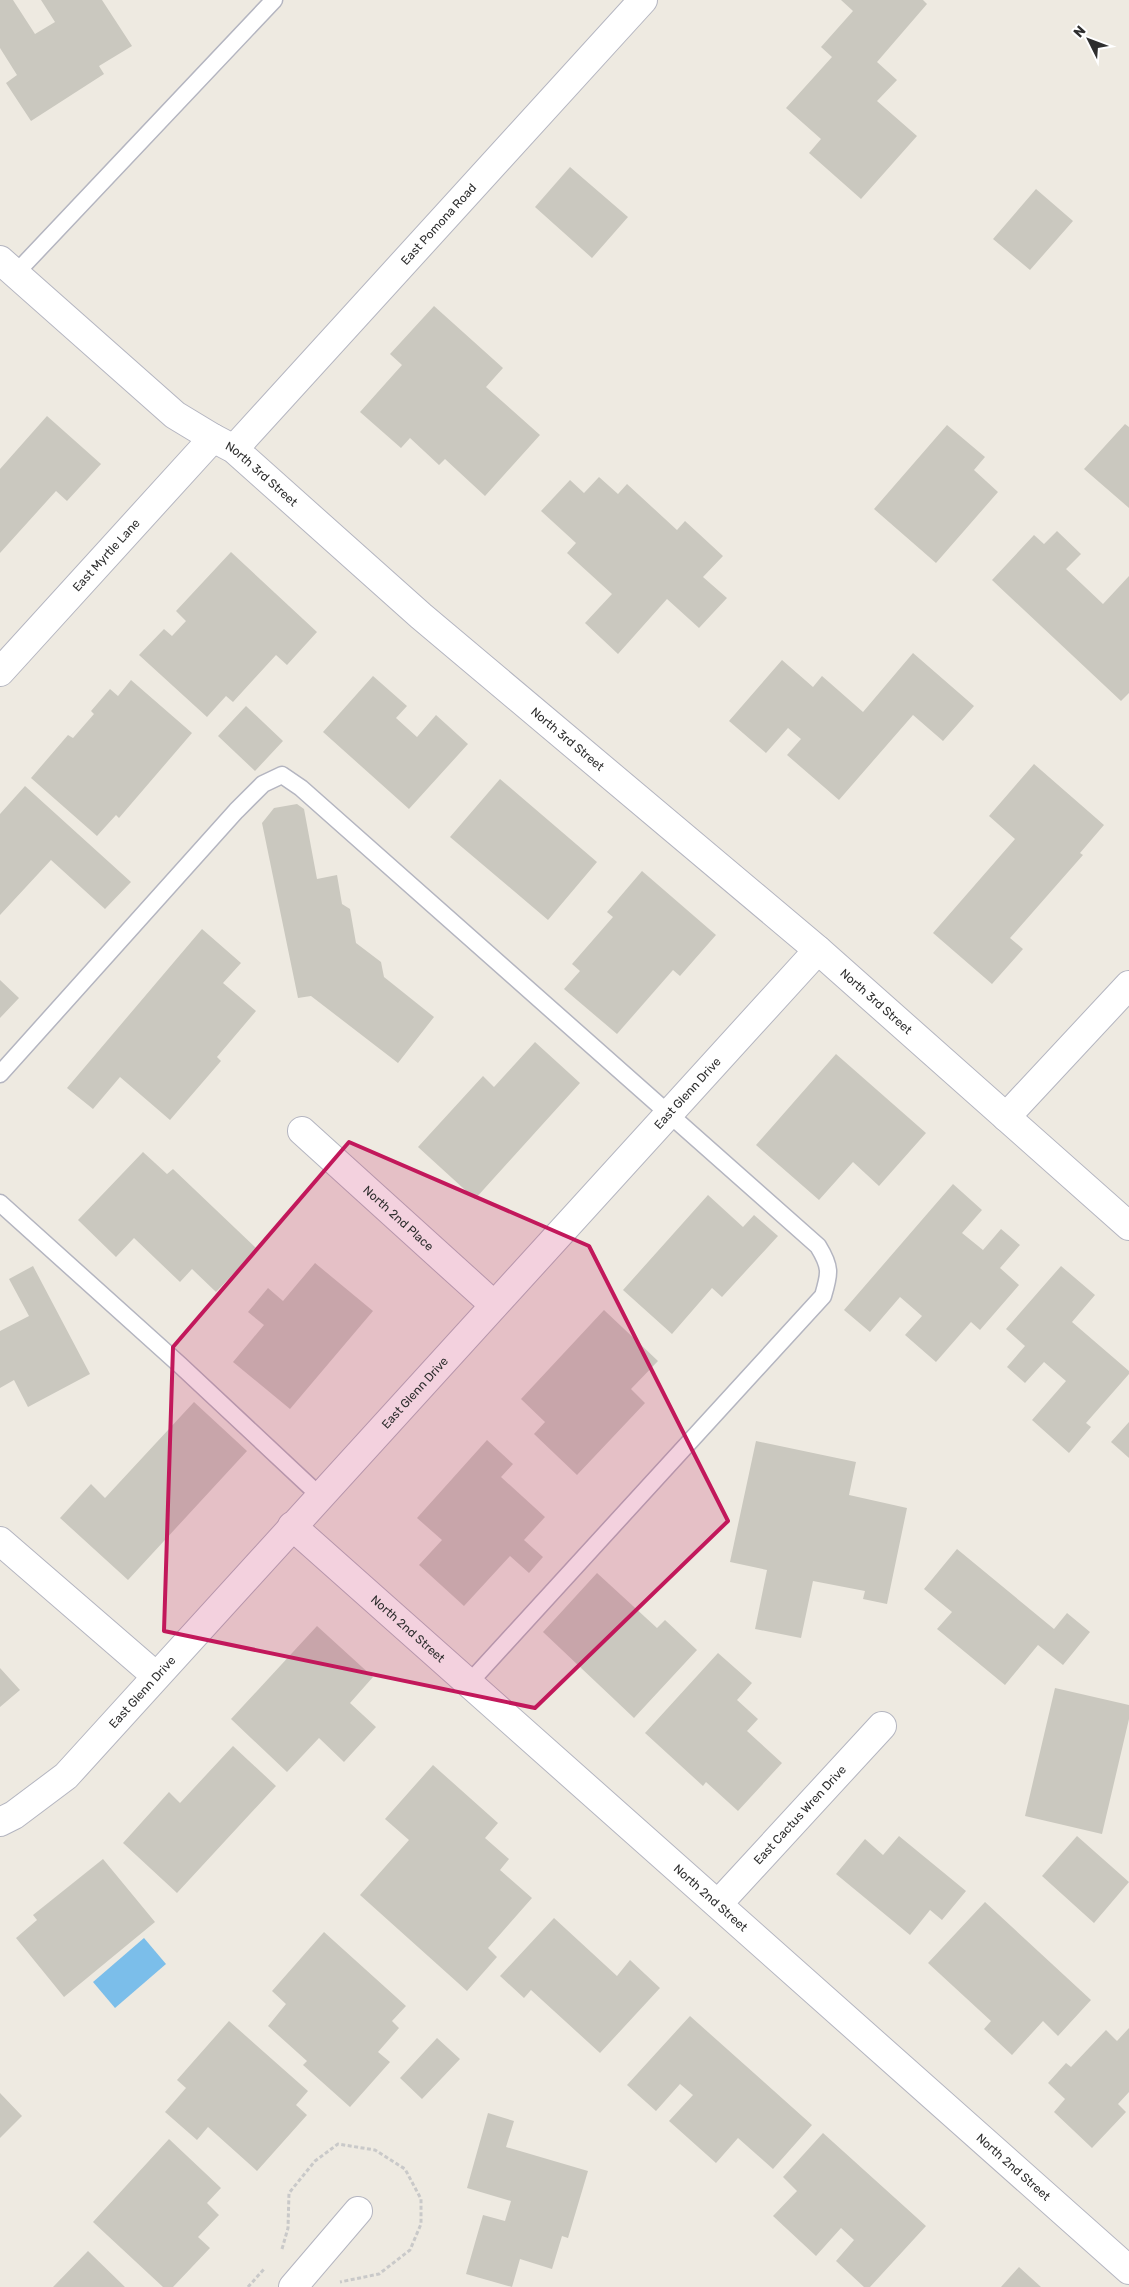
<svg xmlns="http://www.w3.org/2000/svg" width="1129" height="2287" viewBox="0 0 1129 2287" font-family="Rubik,sans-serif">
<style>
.water{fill:#7bbeea}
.building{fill:#cac8bf}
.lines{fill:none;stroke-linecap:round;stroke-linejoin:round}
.service-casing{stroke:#b4b5c0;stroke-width:19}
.minor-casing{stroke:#b4b5c0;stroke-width:30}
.path{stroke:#c9c9c9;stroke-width:3;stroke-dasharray:4 2.5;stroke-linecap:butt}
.service{stroke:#fff;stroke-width:16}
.minor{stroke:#fff;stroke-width:28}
.marked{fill:#c2185b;fill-opacity:0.2;stroke:#c2185b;stroke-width:4;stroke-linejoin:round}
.labels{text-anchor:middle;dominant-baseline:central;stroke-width:4;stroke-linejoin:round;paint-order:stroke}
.street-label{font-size:12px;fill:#2e2e2e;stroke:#fff}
</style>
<rect width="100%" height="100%" fill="#eeeae1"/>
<path class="water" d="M144 1938 166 1964 115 2008 93 1982Z"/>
<path class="building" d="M0 0H13L35 34 55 22 41 0H102L132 46 99 66 104 74 31 121 6 83 17 75 0 48Z
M841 0H923L927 4 877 62 897 80 877 101 917 136 861 199 809 153 821 139 786 108 832 57 821 47 853 11Z
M570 167 628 217 592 258 535 207Z
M1036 189 1073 221 1030 270 993 239Z
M434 306 503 368 486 387 540 435 485 496 445 459 439 465 410 438 401 448 360 412 402 365 390 354Z
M47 416 101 464 67 501 56 491 0 553V469Z
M1125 424 1129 427V508L1084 469Z
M947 425 985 457 974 470 998 492 936 563 874 509Z
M599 477 618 494 627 484 677 530 685 521 723 556 703 577 727 598 699 628 667 599 618 654 585 623 612 594 567 553 576 543 541 511 570 480 584 493Z
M1057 531 1081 554 1066 569 1103 604 1129 576V693L1121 701 992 580 1034 535 1044 544Z
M231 552 317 632 287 665 276 655 233 702 226 696 207 717 139 655 164 629 172 636 186 621 176 611Z
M913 653 974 706 943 741 913 715 839 800 787 755 801 739 788 728 766 753 729 721 782 660 813 687 822 676 863 712Z
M373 676 407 706 396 718 417 737 436 715 468 744 409 809 323 732Z
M131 680 192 733 119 818 116 815 97 836 31 778 68 735 73 738 94 714 91 711 110 689 118 696Z
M246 706 283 741 255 771 218 736Z
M1034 764 1104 825 1080 853 1083 855 1010 938 1023 949 992 984 933 933 1015 839 989 816Z
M500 779 597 862 548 920 450 837Z
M25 786 131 882 105 909 51 860 0 915V814Z
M297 804 304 809 317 879 337 875 342 904 350 909 356 943 381 962 384 977 434 1017 398 1063 311 996 298 998 262 823 274 808Z
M642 871 716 935 680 976 673 970 617 1034 564 989 580 971 572 964 613 917 607 912Z
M202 929 241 963 223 983 256 1011 217 1057 221 1061 170 1120 120 1077 93 1109 67 1088Z
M0 980 19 998 0 1018Z
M535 1042 580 1083 475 1199 418 1147 483 1076 494 1087Z
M836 1054 926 1133 879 1186 853 1162 819 1200 756 1145Z
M143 1152 167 1174 173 1169 257 1249 216 1292 192 1269 180 1282 134 1238 116 1257 78 1220Z
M953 1184 982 1210 962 1233 983 1250 1001 1229 1020 1245 1000 1268 1019 1285 980 1330 971 1322 936 1362 905 1335 922 1316 900 1297 870 1332 844 1310Z
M708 1195 743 1227 754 1215 778 1236 722 1297 712 1288 672 1334 623 1290Z
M315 1263 373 1311 290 1409 233 1362 264 1325 248 1312 268 1288 283 1301Z
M33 1266 90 1374 28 1407 14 1380 0 1388V1331L29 1316 9 1279Z
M1061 1266 1095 1295 1072 1322 1129 1371V1374L1086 1423 1091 1427 1069 1453 1032 1420 1066 1381 1044 1362 1025 1383 1007 1367 1025 1346 1006 1329Z
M604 1310 658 1361 631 1389 645 1403 577 1475 534 1434 545 1422 521 1399Z
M194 1402 247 1451 128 1580 60 1518 91 1484 105 1498Z
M1129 1422V1458L1111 1442Z
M487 1440 513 1464 501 1477 545 1517 524 1540 543 1557 529 1573 510 1556 464 1606 419 1565 442 1540 417 1518Z
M756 1441 856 1462 849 1495 907 1508 887 1604 863 1599 865 1591 813 1581 801 1638 755 1629 767 1570 730 1562Z
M957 1549 1054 1629 1067 1613 1090 1632 1063 1665 1038 1645 1005 1685 937 1629 952 1612 924 1589Z
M597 1573 657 1628 665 1620 697 1650 634 1718 543 1632Z
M317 1626 373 1677 350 1703 376 1727 344 1762 319 1738 287 1772 231 1719Z
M718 1653 752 1683 737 1700 758 1719 747 1731 782 1763 738 1811 706 1782 703 1786 645 1733Z
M0 1668 20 1690 0 1707Z
M1055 1688 1129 1705V1719L1102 1834 1025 1816Z
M233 1746 276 1786 177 1893 123 1843 169 1792 180 1803Z
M433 1765 498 1823 485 1838 509 1859 500 1870 532 1898 488 1948 497 1957 467 1991 360 1895 409 1840 385 1819Z
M899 1836 966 1891 942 1920 930 1910 910 1935 836 1874 865 1839 883 1855Z
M1077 1836 1129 1882 1094 1923 1042 1876Z
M103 1859 155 1922 64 1997 16 1938 37 1920 33 1915Z
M985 1902 1091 2000 1058 2036 1043 2021 1012 2055 984 2029 991 2021 928 1963Z
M554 1918 617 1976 630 1960 660 1988 600 2053 531 1990 524 1998 500 1976Z
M324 1932 406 2006 392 2021 399 2028 378 2052 390 2062 350 2107 303 2065 307 2061 268 2026 286 2004 272 1991Z
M690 2016 812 2125 773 2169 738 2138 716 2163 669 2121 693 2095 680 2084 656 2111 627 2085Z
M229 2021 308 2091 296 2105 307 2115 257 2171 208 2127 197 2140 165 2112 186 2088 177 2080Z
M1129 2028V2092L1118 2104 1126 2112 1092 2148 1054 2112 1065 2099 1048 2083 1066 2063 1071 2067 1106 2030 1117 2041Z
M437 2038 460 2059 422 2099 400 2078Z
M0 2093 22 2116 0 2138Z
M488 2113 514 2121 506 2147 588 2171 568 2238 562 2236 552 2269 520 2259 512 2287 466 2274 483 2215 505 2221 511 2201 467 2188Z
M823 2133 926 2226 870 2287H864L836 2261 854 2240 841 2228 816 2256 773 2216 797 2191 783 2177Z
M169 2139 221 2188 207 2203 219 2215 198 2237 210 2248 173 2287H163L93 2222Z
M88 2251 125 2287H53Z
M1019 2267 1041 2287H1001Z"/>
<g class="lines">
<defs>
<path id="service" d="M15 274 274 0
M0 1074 236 811 263 784 282 775 301 788 818 1246C831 1267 830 1273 823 1296L469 1683
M0 1203 180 1365 320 1496"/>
<g id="minor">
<path id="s1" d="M0 260 175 415 213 438 234 449 421 616 818 950 1129 1226"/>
<path id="s2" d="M234 449 643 0"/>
<path id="s3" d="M0 672 213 438"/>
<path d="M1006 1117 1129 985"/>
<path id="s4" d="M302 1131 494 1305"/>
<path id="s5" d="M292 1526 1129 2270"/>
<path d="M0 1541 156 1676"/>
<path id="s6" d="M0 1822 14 1815 66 1776 818 950"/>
<path id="s7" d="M718 1904 882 1726"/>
<path d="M293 2287 358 2211"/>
</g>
</defs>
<use href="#service" class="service-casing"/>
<use href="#minor" class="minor-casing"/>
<path class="path" d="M282 2249 288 2228 289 2193 315 2161 338 2144 375 2150 405 2169 421 2199V2224L410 2250 379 2274 340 2282
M248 2287 264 2269"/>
<use href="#service" class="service"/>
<use href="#minor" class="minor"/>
</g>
<path class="marked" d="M349 1142 589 1246 728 1521 535 1708 164 1631 173 1347Z"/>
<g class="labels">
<g class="street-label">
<text stroke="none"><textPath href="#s2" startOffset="304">East Pomona Road</textPath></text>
<text stroke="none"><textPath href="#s1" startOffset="339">North 3rd Street</textPath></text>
<text stroke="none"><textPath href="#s3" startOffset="158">East Myrtle Lane</textPath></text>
<text stroke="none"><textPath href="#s1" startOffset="744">North 3rd Street</textPath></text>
<text stroke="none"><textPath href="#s1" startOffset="1149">North 3rd Street</textPath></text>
<text stroke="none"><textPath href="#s6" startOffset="1004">East Glenn Drive</textPath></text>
<text stroke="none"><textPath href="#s4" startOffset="130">North 2nd Place</textPath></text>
<text stroke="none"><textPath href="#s6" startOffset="599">East Glenn Drive</textPath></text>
<text stroke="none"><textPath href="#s5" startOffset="155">North 2nd Street</textPath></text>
<text stroke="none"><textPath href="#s6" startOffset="194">East Glenn Drive</textPath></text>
<text stroke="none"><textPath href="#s7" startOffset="121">East Cactus Wren Drive</textPath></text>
<text stroke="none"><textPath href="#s5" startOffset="560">North 2nd Street</textPath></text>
<text stroke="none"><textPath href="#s5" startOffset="965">North 2nd Street</textPath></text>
</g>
</g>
<g transform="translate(1089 40) rotate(312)" stroke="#ffffff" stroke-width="4" paint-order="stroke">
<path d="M0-4L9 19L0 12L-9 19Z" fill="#2e2e2e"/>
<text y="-8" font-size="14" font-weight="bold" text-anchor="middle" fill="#2e2e2e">N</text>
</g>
</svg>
